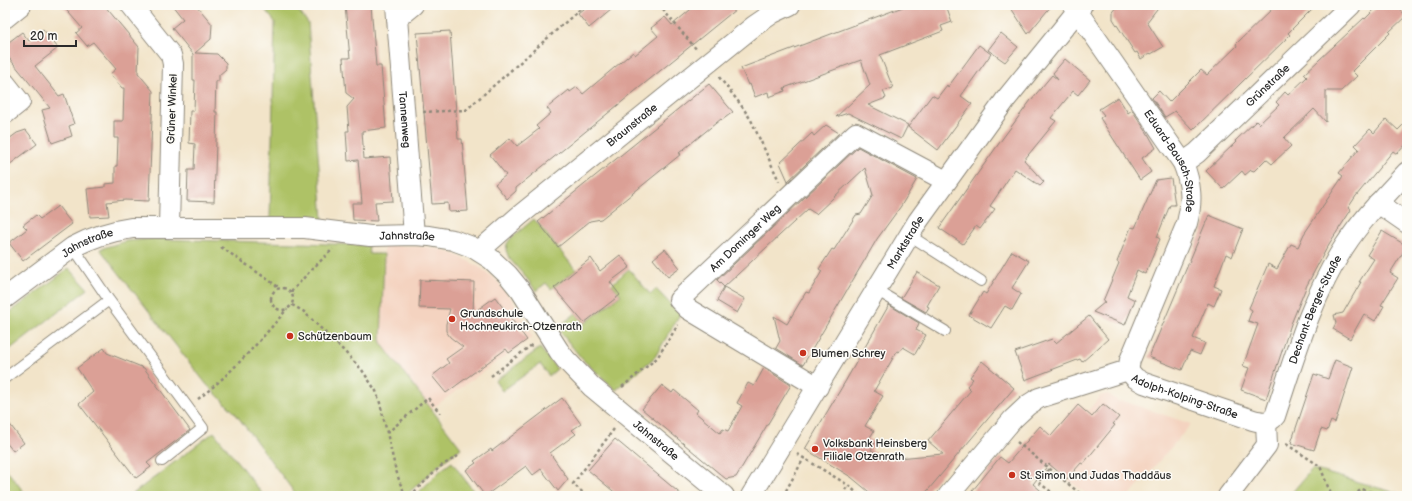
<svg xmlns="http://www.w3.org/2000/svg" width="1412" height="501" viewBox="0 0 1412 501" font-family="'Balsamiq Sans',sans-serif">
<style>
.built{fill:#f4d3c0}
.green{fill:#aec266;stroke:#6c7648}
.building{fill:#dba096}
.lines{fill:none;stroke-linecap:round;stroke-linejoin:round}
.lane-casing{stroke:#8e887a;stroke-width:12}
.street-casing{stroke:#8e887a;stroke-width:22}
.path{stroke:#8e887a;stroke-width:2.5;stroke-dasharray:3 3;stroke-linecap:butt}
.lane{stroke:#fff;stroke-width:10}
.street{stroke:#fff;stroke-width:20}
.poi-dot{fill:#c8321e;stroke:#fdfcf7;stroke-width:1.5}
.labels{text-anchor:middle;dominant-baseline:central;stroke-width:3;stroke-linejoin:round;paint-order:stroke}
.street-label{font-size:11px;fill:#2b2b2b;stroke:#fdfcf7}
.poi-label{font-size:11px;fill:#2b2b2b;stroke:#fdfcf7;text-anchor:start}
</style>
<rect width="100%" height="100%" fill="#fdfcf7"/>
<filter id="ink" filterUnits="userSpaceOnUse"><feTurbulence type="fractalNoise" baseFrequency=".025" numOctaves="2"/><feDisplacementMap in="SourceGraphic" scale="8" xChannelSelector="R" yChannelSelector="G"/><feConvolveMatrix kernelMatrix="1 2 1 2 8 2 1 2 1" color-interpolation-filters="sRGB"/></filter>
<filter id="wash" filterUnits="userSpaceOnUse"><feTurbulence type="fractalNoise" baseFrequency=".012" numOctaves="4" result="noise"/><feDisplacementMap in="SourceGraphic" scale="16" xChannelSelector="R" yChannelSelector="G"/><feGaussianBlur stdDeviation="0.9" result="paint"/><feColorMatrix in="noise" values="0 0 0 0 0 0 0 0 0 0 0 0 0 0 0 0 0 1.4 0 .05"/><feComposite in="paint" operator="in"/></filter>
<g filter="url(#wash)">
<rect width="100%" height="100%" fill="#f2e4c9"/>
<path class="built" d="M384 245 425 247 444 250 461 257 481 268 497 281 513 301 532 337 431 409 381 343Z
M1108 394 1118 401 1126 402 1191 424 1129 496H1089L1024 444 1040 424 1052 433 1077 403 1088 411 1100 396Z"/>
<path class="green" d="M261 5H294L308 23 323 220 270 219 275 22Z
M534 219 576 270 551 289 546 283 536 291 528 280 509 258 506 250 507 244 510 239Z
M154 239 368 245 369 254H384L381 343 461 448 440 464 405 496H297L235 413 207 385 100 249 126 241Z
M69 268 88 289 5 353V316Z
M629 269 650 294 656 289 680 314 655 357 616 390 582 359 557 328 576 313 584 324 621 295 612 284Z
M540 348 557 369 549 376 540 364 502 391 495 381Z
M214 432 264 496H130Z
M452 462 477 496H415L441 470Z
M5 468 27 496H5Z
M1312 469 1407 496H1289Z"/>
<g id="blocks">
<path class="building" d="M62 5H104L139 47 138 73 153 91 149 201 125 200 107 202 109 216 90 217 87 189 105 187V184L115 183V166H117L118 138H114V121H123L124 88H122L110 74 116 69 93 42 87 46 76 33 82 28Z
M172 5H196L212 24 211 39 195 53 217 54 226 63V69L219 75V81H216L215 112H217L214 202 187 201 188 170H194L195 144 189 143 190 111H194L195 80H193V54L172 28 183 19Z
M345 5H371L376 66H381L386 128 362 131 364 159 390 157 393 201 375 202 377 221 353 220 352 203H362L358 160 348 161 346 131H349L347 107 354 99 346 93 343 58H350Z
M589 5H617L589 28 578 14Z
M696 5H741L516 188V191L507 199 495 184 506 175 490 155 510 138 517 146 539 129 536 126 551 113 547 108 569 90 570 92 577 87 583 94 633 52 635 55 658 36 651 28 665 17 672 25Z
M908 5H946L952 22 941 26 943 31 880 55 893 88 883 91 886 98 868 105 908 125 901 139 848 113 836 117 870 85 861 60 784 88 785 91 769 97 768 92 755 97 750 84 748 85 741 68Z
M1009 5H1052L1028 34Z
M1119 5H1160L1147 22 1163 47 1151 54 1150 53 1141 59 1137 52 1135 53 1113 19V12Z
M1276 5H1316L1288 33 1290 35 1193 130 1175 111 1165 117 1152 98 1159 91 1169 102 1201 70 1207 75 1237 46 1236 44Z
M1379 5H1396L1406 16 1389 32 1390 33 1352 71 1357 76 1341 91H1326V122L1314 109 1284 138 1291 146 1272 164 1266 159 1254 171 1251 170 1245 175 1242 171 1223 189 1206 171 1236 142 1235 141 1256 121 1259 124 1279 105 1276 102 1285 92 1288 95 1307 77 1304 74 1364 18 1365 19Z
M43 29 58 48 35 66 59 96 64 94 74 124 69 126 72 136 52 143 42 110 50 108 5 53V45L22 32 29 41Z
M450 31 458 139H462L468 211 449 212 448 203 432 204 417 33Z
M1001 33 1018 47 1005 62 988 50Z
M979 45 991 54 961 96 972 104 938 150 908 127 932 95 937 98 947 85 948 87Z
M1065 59 1090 80 1078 95 1073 91 1051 118 1056 121 1024 160 1044 182 1040 186 1015 169 990 206 995 209 980 229 976 226 963 244 939 228 1000 142 1031 100 1052 75 1058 80 1053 73Z
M709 84 733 112 722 120 721 119 679 153 681 154 601 219 590 221 558 247 538 222Z
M1118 97 1128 113 1132 110 1148 134 1156 148 1142 158 1151 172 1140 180 1100 118 1104 115 1099 109Z
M1386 119 1398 130 1407 121V143L1397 154 1393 151 1356 196 1348 208 1351 210 1329 244 1307 285 1291 324 1266 399 1241 390 1249 368 1243 366 1258 324 1248 321 1252 310 1249 308 1268 264 1277 269 1291 244 1298 247 1304 234 1343 176 1339 173 1359 149 1355 145 1370 129 1374 133Z
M826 125 839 133 788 181 780 163 812 133 814 136Z
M26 130 37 144 5 168V142L17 133Z
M858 147 917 179 901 206 877 239 803 365 776 348 780 341 774 316 787 324 806 292 809 293 822 271 819 269 832 249 834 250 856 215 861 214 873 195 865 168 816 214 808 209 724 287 717 280Z
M1171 178 1175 205H1170L1157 237 1160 239 1145 274 1137 270 1127 296 1135 300 1125 325 1093 312 1105 302 1103 301 1119 263 1117 262 1131 227 1135 228 1156 180Z
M58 206 72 224 23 261 9 243 27 229 23 225 36 215 40 219Z
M1209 215 1243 229 1232 257 1226 254 1214 286 1221 289 1214 306 1208 303 1193 338 1205 343 1200 355 1190 351 1182 370 1149 357Z
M1382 231 1407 246 1390 273 1398 278 1381 305 1384 306 1375 321 1364 314 1350 339 1333 329 1336 323 1334 315 1343 313 1361 282H1359L1374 259 1367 255Z
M665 249 680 268 668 277 653 259Z
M1012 251 1029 261 1012 288 1021 294 1012 310 1005 306 991 328 969 315 983 292 986 294Z
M620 255 630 267 610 282 620 295 584 323 554 288 591 258 600 271Z
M917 272 939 285 927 306 929 307 926 312 901 298Z
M420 280 474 282 473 313 495 297 527 340 509 353 506 349 446 393 432 376 449 363 446 359 463 347 450 337 446 331V324L450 309 419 308Z
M724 287 745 299 737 313 717 301Z
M889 305 919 323 916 330 926 335 915 354 903 347 899 352 897 351 874 391 883 396 865 426 874 431 869 439 875 443 871 450 887 459 943 454 928 441 971 390 967 386 973 379 970 377 982 361 1014 388 923 496H874L851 477 805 449 845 382Z
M1089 316 1108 339 1082 362 1080 359 1025 380 1015 352 1052 339 1056 343Z
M104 348 107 353 144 368 190 430 147 463 151 467 136 478 79 404 93 392 77 368Z
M1335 360 1353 367 1335 423 1331 421 1327 431 1321 429 1314 450 1291 443 1314 374 1328 379Z
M764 368 791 385 736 477 726 479 642 409 662 385 672 393 674 390 698 410 696 413 720 433 723 429 728 431 742 406 737 403 748 383 754 386Z
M562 398 581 424 572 430 576 434 550 453 568 479 558 491 541 469 533 475 526 466 485 496 466 470 476 463 474 461 491 449 492 451Z
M1103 404 1119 417 1113 424 1115 425 1083 464 1081 463 1067 479 1049 464 1033 484 1047 496H968L1000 457 1008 463 1040 426 1051 436 1078 405 1092 417Z
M5 418 24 443 13 451 5 441Z
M615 439 683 496H619L588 470Z"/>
</g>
</g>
<g filter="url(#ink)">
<use href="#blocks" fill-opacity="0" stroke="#8e887a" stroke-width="1"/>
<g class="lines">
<defs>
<path id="lane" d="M909 235 981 281
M73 247 109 300 203 428 162 461
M876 290 945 331
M5 378 109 300"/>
<g id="street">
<path d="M131 5 171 55 173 64 169 227"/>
<path id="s1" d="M396 5 414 235"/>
<path id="s2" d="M1073 5 1183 163C1191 183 1193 201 1187 223L1130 360 1128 370"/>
<path d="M5 18 21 5"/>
<path d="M397 18 413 5"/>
<path d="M5 83 20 102 5 114"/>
<path id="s3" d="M1183 163 1197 153 1351 5"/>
<path d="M1378 203 1407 223"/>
<path id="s4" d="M479 251 519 216 754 26 773 13 790 5"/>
<path id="s5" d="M5 298 73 247C92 237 111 231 132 228H305L370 236 414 235 429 236 453 240 472 247 491 259 508 275 521 291 559 351 566 360 592 387 724 496"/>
<path id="s6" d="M1128 370 1135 378 1144 383 1253 420C1261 422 1269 424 1275 416 1294 359 1311 298 1344 247 1362 219 1385 196 1407 172"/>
<path id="s7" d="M818 387 688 309 679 300 856 133 946 181"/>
<path id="s8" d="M751 496 876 290 918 221 1006 99 1082 5"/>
<path d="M948 496 1013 419 1028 405 1039 398 1128 370"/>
<path d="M1228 496 1267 445 1266 422"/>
</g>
</defs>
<use href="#lane" class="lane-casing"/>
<use href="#street" class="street-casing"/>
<path class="path" d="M659 5 697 50
M719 77 741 105 751 120 779 181
M423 112 466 110 585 5
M221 247 280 288
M271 299a11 11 0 1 1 22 0a11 11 0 1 1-22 0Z
M291 292 311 270 333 249
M292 305 303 311 343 350 362 370 376 391 380 403 395 467 400 483 406 496
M491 376 533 344
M622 387 657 358 678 325
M198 399C231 374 260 341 287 309
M387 433 428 398 440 413
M1017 442 1083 496
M1286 444 1320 466 1328 487 1333 496
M797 454 848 485 860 496
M845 490 848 485
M410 496 441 466 458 456
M587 496 573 484 614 429
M783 496 804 458
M1045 496 1050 491 1038 482 1050 468
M1353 496 1362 489 1383 496"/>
<use href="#lane" class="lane"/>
<use href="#street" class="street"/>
</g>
</g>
<g class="poi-dot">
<circle cx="452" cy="319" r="4"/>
<circle cx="290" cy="336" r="4"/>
<circle cx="803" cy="353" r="4"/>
<circle cx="815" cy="449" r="4"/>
<circle cx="1012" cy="475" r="4"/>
</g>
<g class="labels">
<g class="street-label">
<text stroke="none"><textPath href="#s3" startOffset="115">Grünstraße</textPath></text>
<text transform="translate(172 109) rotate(-88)">Grüner Winkel</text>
<text stroke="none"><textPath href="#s1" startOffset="115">Tannenweg</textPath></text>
<text stroke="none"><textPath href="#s4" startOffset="198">Braunstraße</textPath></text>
<text stroke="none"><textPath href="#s2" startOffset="186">Eduard-Bausch-Straße</textPath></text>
<text stroke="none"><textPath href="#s5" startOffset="423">Jahnstraße</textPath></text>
<text stroke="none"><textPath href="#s7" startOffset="255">Am Dominger Weg</textPath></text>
<text stroke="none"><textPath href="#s8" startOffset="297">Marktstraße</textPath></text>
<text stroke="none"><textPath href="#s5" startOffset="100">Jahnstraße</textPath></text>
<text stroke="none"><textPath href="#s6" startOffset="274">Dechant-Berger-Straße</textPath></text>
<text stroke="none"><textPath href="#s6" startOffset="64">Adolph-Kolping-Straße</textPath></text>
<text stroke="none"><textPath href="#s5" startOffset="759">Jahnstraße</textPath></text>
</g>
<g class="poi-label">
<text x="460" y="313">Grundschule<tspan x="460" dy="13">Hochneukirch-Otzenrath</tspan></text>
<text x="298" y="336">Schützenbaum</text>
<text x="811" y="353">Blumen Schrey</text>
<text x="823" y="443">Volksbank Heinsberg<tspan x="823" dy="13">Filiale Otzenrath</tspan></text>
<text x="1020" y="475">St. Simon und Judas Thaddäus</text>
</g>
</g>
<rect width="1412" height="501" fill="none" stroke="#fdfcf7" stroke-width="20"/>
<path d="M24 40v6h52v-6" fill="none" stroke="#2b2b2b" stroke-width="2"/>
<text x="30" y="40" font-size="12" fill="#2b2b2b" stroke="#fdfcf7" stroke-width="3" paint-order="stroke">20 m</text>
</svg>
